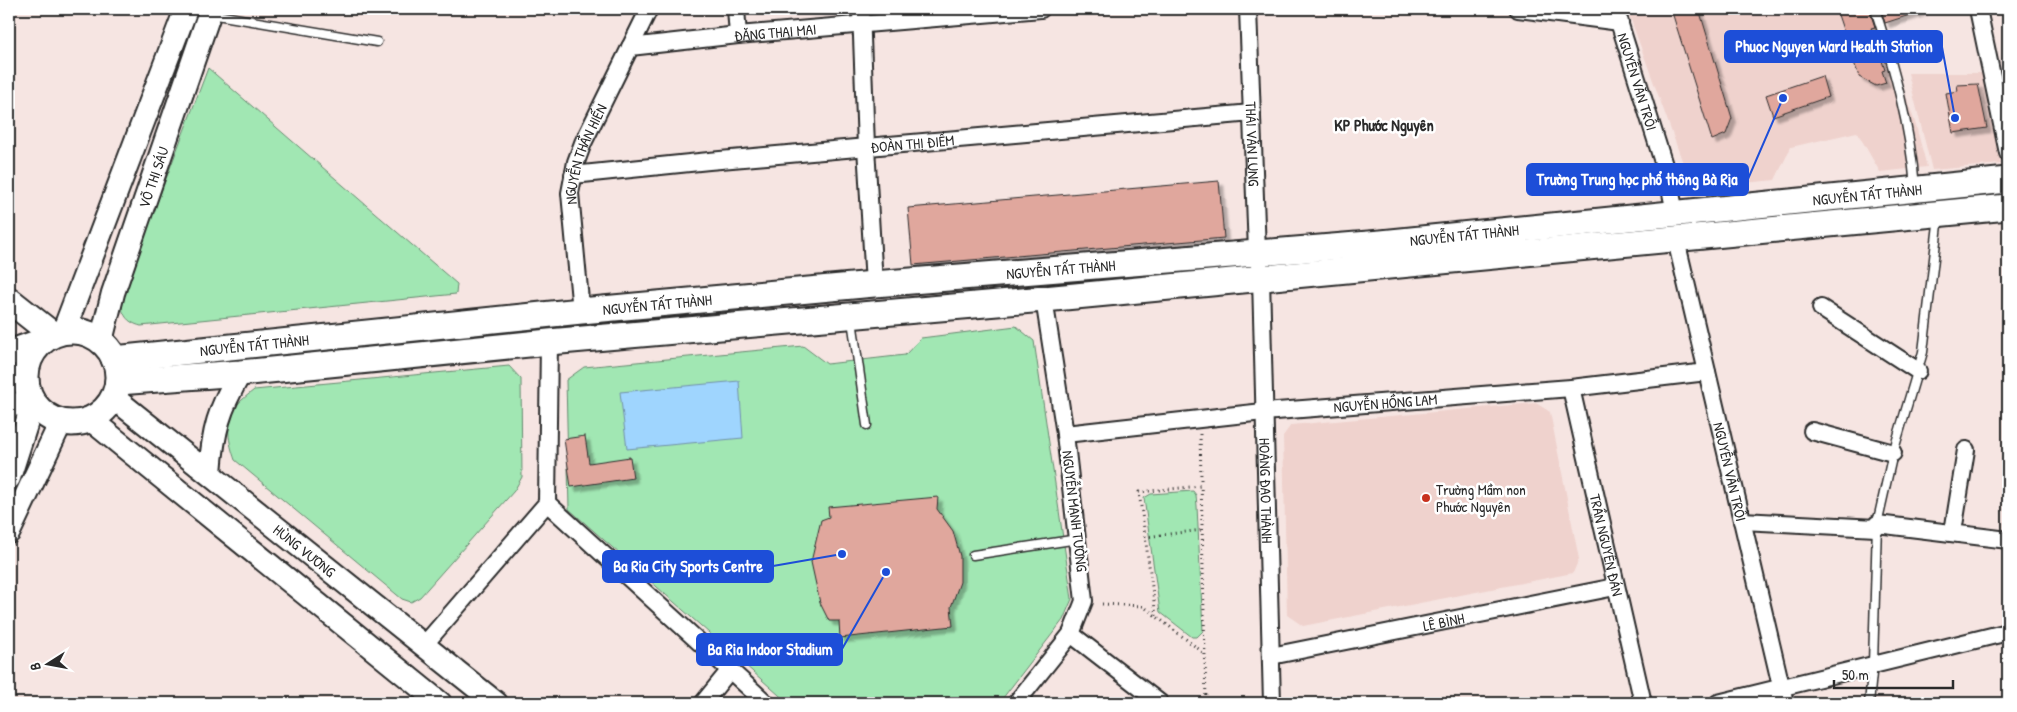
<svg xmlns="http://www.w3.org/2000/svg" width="2017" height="712" viewBox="0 0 2017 712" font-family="'Patrick Hand',sans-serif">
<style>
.built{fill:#efd2cd}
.green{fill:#a1e7b3;stroke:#66896f}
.water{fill:#9fd5fe;stroke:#7191aa}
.building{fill:#e0a79d;stroke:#2b2b2b;filter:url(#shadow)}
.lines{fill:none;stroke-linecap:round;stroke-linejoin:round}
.service-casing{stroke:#2b2b2b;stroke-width:11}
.minor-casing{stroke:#2b2b2b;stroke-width:20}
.secondary-casing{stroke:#2b2b2b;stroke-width:26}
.primary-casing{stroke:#2b2b2b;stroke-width:29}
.path{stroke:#2b2b2b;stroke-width:3;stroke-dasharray:1 4;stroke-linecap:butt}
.service{stroke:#fff;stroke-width:8}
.minor{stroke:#fff;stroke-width:16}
.secondary{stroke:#fff;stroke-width:22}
.primary{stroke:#fff;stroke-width:25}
.poi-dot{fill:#c8321e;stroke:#fff;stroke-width:2}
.labels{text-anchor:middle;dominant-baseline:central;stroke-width:5;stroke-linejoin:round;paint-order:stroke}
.street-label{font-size:15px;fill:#2b2b2b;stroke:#fff}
.poi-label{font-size:15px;fill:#2b2b2b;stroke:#fff;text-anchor:start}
.neighbourhood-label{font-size:16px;font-weight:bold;fill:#2b2b2b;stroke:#fff}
.leader{fill:none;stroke:#1d4ed8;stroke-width:2}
.callout-dot{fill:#1d4ed8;stroke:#fff;stroke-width:2}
.callout{fill:#1d4ed8;stroke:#1d4ed8;stroke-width:2}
.callout-label{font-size:16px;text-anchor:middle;font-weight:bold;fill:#fff}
</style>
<defs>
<filter id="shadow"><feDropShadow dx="4.5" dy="4.5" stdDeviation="1" flood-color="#0004"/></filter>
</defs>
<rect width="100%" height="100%" fill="#f6e5e2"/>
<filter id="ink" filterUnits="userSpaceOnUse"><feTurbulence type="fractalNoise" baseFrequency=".02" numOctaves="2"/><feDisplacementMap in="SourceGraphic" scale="10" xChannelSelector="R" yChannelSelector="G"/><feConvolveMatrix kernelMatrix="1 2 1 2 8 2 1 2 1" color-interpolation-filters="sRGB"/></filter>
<g filter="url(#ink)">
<path class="built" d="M1627 9H1878L1916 126 1927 167 1880 172 1857 132 1791 147 1775 180 1692 188Z
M1908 73H1982L2001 164 1932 170Z
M1536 403 1550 412 1579 559 1573 573 1303 626 1287 615 1283 436 1291 425Z"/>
<path class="green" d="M208 68 457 284 456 294 141 326C126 322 123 315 120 300Z
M1016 326 1034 341 1072 599 1063 620 999 703H788L569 509 566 380 584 367 803 346 827 364 905 355 921 338Z
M509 366 521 379 522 477 514 491 420 597 411 602 402 599 235 460C229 443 224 422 236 406 241 400 248 395 254 390Z
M1193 491 1196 495 1197 506 1203 631 1197 637H1192L1160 612 1144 498 1151 494Z"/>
<path class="water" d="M739 381 743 438 627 449 620 392Z"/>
<path class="building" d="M1671 9H1699L1732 118 1726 134 1712 140Z
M1836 9H1869L1875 27 1871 28 1885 70 1882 71 1886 83 1876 86 1859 77Z
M1881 9H1921L1922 11 1885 23Z
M1822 76 1828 97 1773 116 1766 95Z
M1978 84 1987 128 1953 133 1946 93 1958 91 1957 85Z
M1219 181 1224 238 913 265 908 208Z
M585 436 589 463 630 457 633 478 571 487 564 439Z
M938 497 937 509 953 531 960 556V582L951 607 953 626 840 638 839 621H829L820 603 811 562 821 520 829 517 828 507Z"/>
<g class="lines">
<defs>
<path id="service" d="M1875 9C1894 68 1910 125 1915 187
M211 14 377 42
M852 320 867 425
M973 555 1078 539
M1869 703 1873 664 1877 524 1893 453 1923 352 1939 216"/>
<g id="minor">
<path d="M736 9 738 35"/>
<path d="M861 9 866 147 874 284"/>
<path id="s1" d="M1248 9 1257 252 1261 278 1272 703"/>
<path d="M1518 9 1620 22"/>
<path id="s2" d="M1615 9 1668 178 1675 213"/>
<path d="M1978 9 2008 153"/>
<path id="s3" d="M630 47 738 35 1041 9"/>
<path id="s4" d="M573 175 709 161 1252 113"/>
<path id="s5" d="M1676 240 1785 703"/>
<path d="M1821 308 1918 371"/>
<path id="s6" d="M581 311 570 193 576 162 583 143 649 9"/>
<path id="s7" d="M1571 388 1643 703"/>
<path d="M1812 431 1893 453"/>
<path id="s8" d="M1065 434 1263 412 1571 388 1707 372"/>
<path d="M547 503 766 703"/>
<path d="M1742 521 1876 528"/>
<path d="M1877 524 2008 540"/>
<path d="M1953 532 1966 450"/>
<path d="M1071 634 1160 703"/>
<path d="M424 645 547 503 549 342"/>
<path id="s9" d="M1271 656 1615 587"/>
<path d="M703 703 729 671"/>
<path d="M1016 703 1071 634 1084 601 1065 434 1044 299"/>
<path d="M1718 703 2008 632"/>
</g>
<g id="secondary">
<path d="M64 330 186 9"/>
<path id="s10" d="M101 341 113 293 211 9"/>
<path id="s11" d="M114 398 496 703"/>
<path d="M9 405 33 403 9 478"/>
<path d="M91 420 440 703"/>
<path d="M210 473C213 431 219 409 240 373"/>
<path d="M9 532 61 422"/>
</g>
<g id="primary">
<path d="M9 300 52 334"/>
<circle cx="72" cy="377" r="46"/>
<path d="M9 353 40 342"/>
<path id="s12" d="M114 359 581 311 874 284 1381 243 2008 180"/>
<path d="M118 382 240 373 549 342 1044 299 2008 207"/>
</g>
</defs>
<use href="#service" class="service-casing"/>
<use href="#minor" class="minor-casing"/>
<use href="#secondary" class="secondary-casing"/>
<use href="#primary" class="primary-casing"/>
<path class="path" d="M1200 434 1206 703
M1145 537 1202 530
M1102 604 1143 606 1205 654
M1156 616 1139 492 1201 486"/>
<use href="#service" class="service"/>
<use href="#minor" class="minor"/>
<use href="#secondary" class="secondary"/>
<use href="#primary" class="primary"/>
</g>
</g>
<circle class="poi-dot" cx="1426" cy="498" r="5"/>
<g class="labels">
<g class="street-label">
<text stroke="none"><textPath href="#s3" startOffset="146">ĐẶNG THAI MAI</textPath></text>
<text stroke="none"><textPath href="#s2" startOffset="76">NGUYỄN VĂN TRỖI</textPath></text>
<text stroke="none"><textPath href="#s4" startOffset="341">ĐOÀN THỊ ĐIỂM</textPath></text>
<text stroke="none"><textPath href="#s1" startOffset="135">THÁI VĂN LUNG</textPath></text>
<text stroke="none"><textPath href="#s6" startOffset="160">NGUYỄN THẦN HIẾN</textPath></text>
<text stroke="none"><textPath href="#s10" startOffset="172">VÕ THỊ SÁU</textPath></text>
<text stroke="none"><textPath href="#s12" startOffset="1761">NGUYỄN TẤT THÀNH</textPath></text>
<text stroke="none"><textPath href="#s12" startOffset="1356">NGUYỄN TẤT THÀNH</textPath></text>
<text stroke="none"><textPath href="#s12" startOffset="951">NGUYỄN TẤT THÀNH</textPath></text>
<text stroke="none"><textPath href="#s12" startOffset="546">NGUYỄN TẤT THÀNH</textPath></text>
<text stroke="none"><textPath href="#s12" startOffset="141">NGUYỄN TẤT THÀNH</textPath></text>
<text stroke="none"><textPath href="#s8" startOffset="322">NGUYỄN HỒNG LAM</textPath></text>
<text stroke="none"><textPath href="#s5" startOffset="238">NGUYỄN VĂN TRỖI</textPath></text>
<text stroke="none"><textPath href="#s1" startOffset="482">HOÀNG ĐẠO THÀNH</textPath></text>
<text transform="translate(1075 511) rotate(83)">NGUYỄN MẠNH TƯỜNG</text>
<text stroke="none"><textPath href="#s7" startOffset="161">TRẦN NGUYÊN ĐÁN</textPath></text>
<text stroke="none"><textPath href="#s11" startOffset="244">HÙNG VƯƠNG</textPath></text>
<text stroke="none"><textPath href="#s9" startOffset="176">LÊ BÌNH</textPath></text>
</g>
<g class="poi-label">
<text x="1436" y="489">Trường Mầm non<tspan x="1436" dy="17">Phước Nguyên</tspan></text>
</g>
<g class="neighbourhood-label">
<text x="1384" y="125">KP Phước Nguyên</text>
</g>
</g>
<path class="leader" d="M1955 118L1942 47M1783 98L1748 179M842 554L773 566M886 572L842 649"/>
<g class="callout-dot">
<circle cx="1955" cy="118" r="5"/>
<circle cx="1783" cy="98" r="5"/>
<circle cx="842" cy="554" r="5"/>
<circle cx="886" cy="572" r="5"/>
</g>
<g class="callout">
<rect x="1725" y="31" width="217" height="31" rx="5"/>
<rect x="1527" y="164" width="221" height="31" rx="5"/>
<rect x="603" y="551" width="170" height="31" rx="5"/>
<rect x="697" y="634" width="145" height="31" rx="5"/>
</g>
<g class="callout-label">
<text x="1834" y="52">Phuoc Nguyen Ward Health Station</text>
<text x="1637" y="185">Trường Trung học phổ thông Bà Rịa</text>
<text x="688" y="572">Ba Ria City Sports Centre</text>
<text x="770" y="655">Ba Ria Indoor Stadium</text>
</g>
<rect width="2017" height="712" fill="none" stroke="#fff" stroke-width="30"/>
<rect x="15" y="15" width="1987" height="682" fill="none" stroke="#2b2b2b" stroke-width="2" filter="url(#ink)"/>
<g transform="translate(48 664) rotate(259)" stroke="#ffffff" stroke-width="4" paint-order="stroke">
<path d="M0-4L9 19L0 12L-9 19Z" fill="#2b2b2b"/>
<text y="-8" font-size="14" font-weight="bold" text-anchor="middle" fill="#2b2b2b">B</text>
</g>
<path d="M1834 680v8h119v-8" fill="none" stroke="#2b2b2b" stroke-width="2.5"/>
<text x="1842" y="680" font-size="15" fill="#2b2b2b" stroke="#ffffff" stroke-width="4" paint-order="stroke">50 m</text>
</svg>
